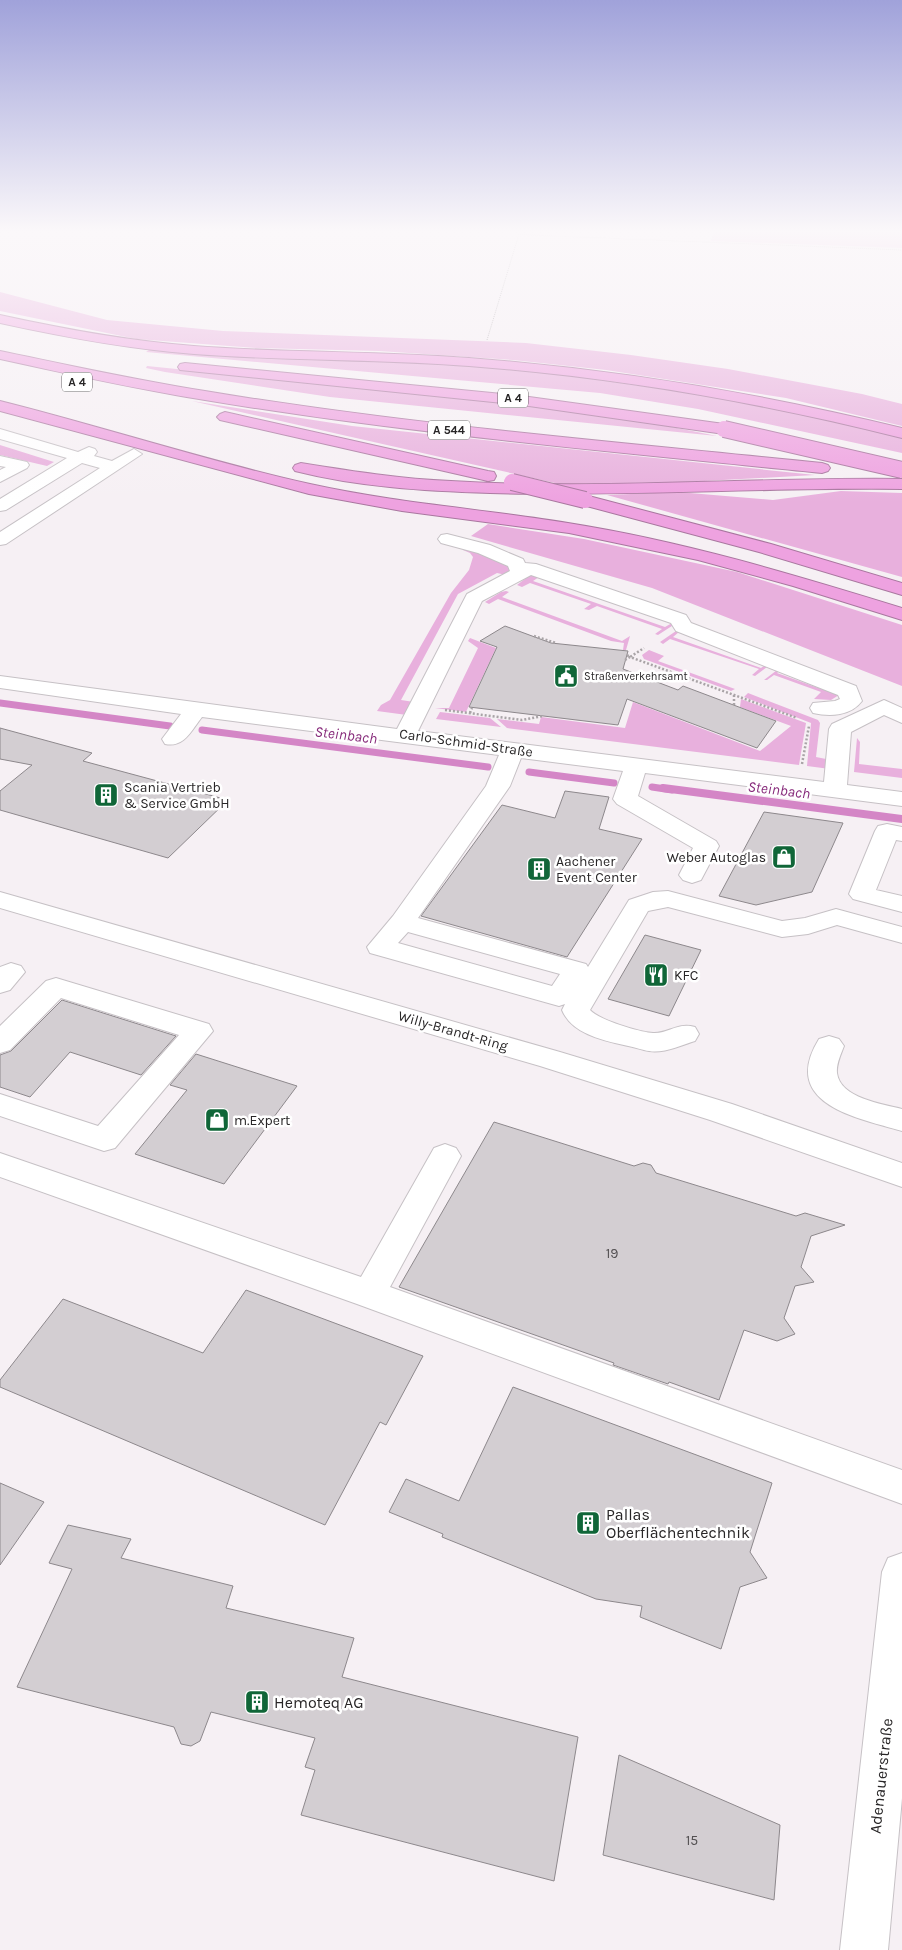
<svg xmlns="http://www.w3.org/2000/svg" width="902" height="1950" viewBox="0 0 902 1950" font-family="Karla,sans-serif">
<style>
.green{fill:#e8b0dd}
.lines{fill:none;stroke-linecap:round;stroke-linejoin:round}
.stream-far1{stroke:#d486c6;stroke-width:7}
.stream{stroke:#d486c6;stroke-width:8}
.building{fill:#d3ced2;stroke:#8d888c}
.minor-casing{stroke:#c6c1c5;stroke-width:2}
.highway-casing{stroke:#a9779f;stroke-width:2}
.path-far1{stroke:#a9a4a7;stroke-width:1;stroke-dasharray:1 1;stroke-linecap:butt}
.path{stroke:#a9a4a7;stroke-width:2.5;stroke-dasharray:2 2;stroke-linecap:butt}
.minor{fill:#fff;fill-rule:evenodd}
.highway{fill:#eea2e0;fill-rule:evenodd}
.highway-bridge-casing{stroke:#a9779f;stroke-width:18;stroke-linecap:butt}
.highway-bridge{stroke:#eea2e0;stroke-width:16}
.labels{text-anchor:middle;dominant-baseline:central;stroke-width:5;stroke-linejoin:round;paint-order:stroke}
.far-poi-label{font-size:11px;fill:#282627;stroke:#fff;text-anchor:start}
.shield{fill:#fff;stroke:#686768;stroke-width:1}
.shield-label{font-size:12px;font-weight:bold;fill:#282627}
.street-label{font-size:14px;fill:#282627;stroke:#fff}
.poi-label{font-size:14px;fill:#282627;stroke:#fff;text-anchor:start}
.near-number-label{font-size:14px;fill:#535052}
.water-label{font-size:15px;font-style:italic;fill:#872b7b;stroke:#fff}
.near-poi-label{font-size:16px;fill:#282627;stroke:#fff;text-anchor:start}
.near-street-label{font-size:16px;fill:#282627;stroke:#fff}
</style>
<rect width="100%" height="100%" fill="#f6f0f4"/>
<path class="green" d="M714 230H902V248L711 241Z
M0 292 107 320 223 331 526 343 631 355 728 369 862 394 902 404V426L786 398 606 370 513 360 379 351 257 348 136 339 0 311Z
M152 348 393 360 529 370 761 403 902 436V453L698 409 600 393 146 352Z
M147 366C337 386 529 396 717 436L330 397 165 372 146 368Z
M192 401 352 426 815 475 577 488Z
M0 445 54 462 47 466 0 455Z
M841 491 902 493V577L607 495 678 492 773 500Z
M488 524 584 539 737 572 902 625V686L652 588 471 536Z
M467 547 514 569 506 575 497 573 458 594 401 700 414 702 407 715 377 711 381 705 390 700 451 593 469 570 473 557 470 553 463 550Z
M530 575 539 577 533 581 665 627 672 623 675 624 658 635 655 634 662 629 597 606 589 610 584 609 591 604 530 583 522 587 517 585Z
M506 591 509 592 502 597 622 641 630 636 626 650H623L624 643 611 641 498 599 489 604 485 602 501 592Z
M676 631 679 632 673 637 761 668 768 663 771 664 755 676 752 675 759 669 670 639 663 644 660 642Z
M470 638 496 648 466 712 435 708H449L478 648 468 641Z
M649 650 664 656 658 661 735 689 731 691 644 659 642 655Z
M781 667 783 668 777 673 824 690 830 685 839 695 831 700 814 699 821 692 774 675 767 680H764Z
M748 693 818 720 820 723 816 757 831 760 830 769 807 766 811 723 744 697Z
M741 699 806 723 799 765 507 728 497 719 539 724 541 717 625 728 633 702 760 751 791 726 740 707Z
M440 712 490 718 501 727 436 719Z
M857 738 860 742 859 764 902 769V778L854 772Z"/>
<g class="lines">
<path class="stream-far1" d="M0 703 170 726
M202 730 488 767
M529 772 614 783
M652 787 672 790"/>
<path class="stream" d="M663 788 902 819"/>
</g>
<path class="building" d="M505 626 551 643 628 651 623 669 678 690 683 686 776 721 757 748 627 699 618 725 469 707 497 647 480 641Z
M0 728 92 753 83 761 228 800 168 858 0 810V791L32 765 0 759Z
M565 791 609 797 599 829 642 839 567 957 421 916 502 805 555 818Z
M764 812 843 823 812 892 756 905 719 896Z
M645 935 701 950 669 1016 608 999Z
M62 1000 176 1036 141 1075 70 1052 30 1097 0 1087V1055L11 1051Z
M196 1054 297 1086 224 1184 135 1154 187 1090 170 1085Z
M494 1122 634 1166 643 1163 651 1165 656 1173 796 1216 805 1213 845 1225 811 1236 801 1267 814 1282 795 1286 784 1318 795 1334 777 1341 744 1330 719 1400 669 1382 668 1384 613 1365 614 1363 399 1287Z
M246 1290 423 1356 386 1425 380 1422 325 1525 0 1387V1380L63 1299 203 1353Z
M513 1387 772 1483 750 1552 767 1578 740 1587 721 1649 640 1617 642 1606 596 1599 442 1537 443 1534 389 1512 406 1479 459 1501Z
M0 1483 44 1502 0 1565Z
M68 1525 131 1539 121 1558 233 1586 226 1608 354 1638 342 1677 578 1737 554 1881 301 1815 315 1770 305 1767 315 1738 211 1712 200 1741 191 1746 181 1744 174 1727 17 1687 72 1569 49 1563Z
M619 1755 780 1825 774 1900 603 1855Z"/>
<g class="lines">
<defs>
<path id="minor" d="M0 429 78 452 89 447 95 449 97 452 94 456 112 461 134 449 142 454 6 544 0 545V532L100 468 82 463 6 510 0 511V499L67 458 0 439Z
M0 456 27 462 29 465 27 468 0 482V470L6 467 0 466Z
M447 534 490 545 523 559 525 563 536 564 686 615 691 623 856 686 862 701C851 716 830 717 813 713L810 708 813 703 835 701 840 699 838 695 676 631 671 623 531 575 482 601 418 731 824 782 829 729 832 724 884 700 902 708V723L884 715 851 732 847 785 902 792V806L645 773 638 796 716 841 719 846 701 880 692 883 683 880 679 875 693 848 617 804 613 799 623 771 521 758 510 786 418 918 586 964 588 967 629 900 653 892 668 891 782 921 805 918 836 909 902 927V943L837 925 808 934 782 937 668 907 648 911 590 1010C599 1020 639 1032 653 1033 668 1034 677 1022 695 1027L699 1034 695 1041C679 1046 661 1055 644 1050 616 1042 574 1039 562 1010L565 1004 559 1006 370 953 367 947 393 916 486 786 499 755 202 717C191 731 184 748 165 744L162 739 181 714 0 688V676L397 729 467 594 510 571 508 566 478 553 441 543 438 539 441 535ZM408 932 560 974 552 986 398 943Z
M887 824 902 827V841L896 840 876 890 902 896V912L853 899 849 894 875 831 878 826Z
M0 892 560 1052 732 1104 902 1163V1187L710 1120 540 1066 0 908Z
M11 963 21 966 25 972 10 990 0 993V967Z
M56 978 209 1024 213 1031 115 1148 104 1151 0 1116V1094L98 1126 179 1035 61 998 10 1050 0 1053V1026L46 981Z
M829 1036 839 1039 844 1046C841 1054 836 1064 837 1073 840 1098 882 1104 902 1109V1131C857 1118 779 1104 819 1039Z
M445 1144 456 1148 461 1156 390 1287 902 1470V1504L357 1304 0 1177V1153L361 1277 434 1148Z
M902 1553V1798L888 1950H840L882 1572 888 1558Z"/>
<path id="highway" d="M0 315C64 329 129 341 194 346 286 353 377 351 469 358 615 369 759 393 902 428V438C759 402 615 377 469 366 377 359 286 361 194 354 129 349 64 337 0 323Z
M0 351C68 365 136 380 205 391 409 425 616 442 822 463L828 465 830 468 828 471 822 473C616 452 409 434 205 400 136 389 68 374 0 359Z
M185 363 522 396 724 424 732 429 724 434 522 405 180 370 178 367 180 364Z
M0 401C104 427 206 461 310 484 396 503 483 509 568 523 682 541 792 574 902 608V620L793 586 698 560 569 533 402 511 309 494 0 411Z
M225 412 488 471 494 472 496 476 494 480 488 481 220 420 217 417 220 414Z
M301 463C351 471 401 479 451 481 601 490 752 477 902 479V489C765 487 627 497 490 493 426 491 358 487 295 471L293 468 295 465Z
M585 495 771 544 902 583V595L759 552 579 504 576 500 579 496Z"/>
</defs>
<use href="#minor" class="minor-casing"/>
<use href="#highway" class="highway-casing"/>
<path class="path-far1" d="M514 230 519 234 529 235 902 250
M487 340 519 234"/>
<path class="path" d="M534 636 556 643
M627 655 630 657 644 648
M625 660 630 657 797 718
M734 695V705
M445 710 522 720 543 716
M470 713 472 708
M802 764 809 726"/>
<use href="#minor" class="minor"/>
<use href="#highway" class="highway"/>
<defs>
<path id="highway-bridge" d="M724 429 902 470
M512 482 585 500"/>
</defs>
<use href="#highway-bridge" class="highway-bridge-casing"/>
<use href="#highway-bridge" class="highway-bridge"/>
</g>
<linearGradient id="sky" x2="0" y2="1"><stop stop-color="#a0a2da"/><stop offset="0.46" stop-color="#fbf8fa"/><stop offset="1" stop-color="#fbf8fa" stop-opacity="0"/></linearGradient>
<rect width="902" height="503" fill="url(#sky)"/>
<defs>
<symbol id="civic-square" viewBox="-11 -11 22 22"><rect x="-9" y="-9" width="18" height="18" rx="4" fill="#106638" stroke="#fff"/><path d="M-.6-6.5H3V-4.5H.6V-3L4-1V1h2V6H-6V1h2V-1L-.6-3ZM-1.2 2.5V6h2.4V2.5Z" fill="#fff"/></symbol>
<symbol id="building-square" viewBox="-11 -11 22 22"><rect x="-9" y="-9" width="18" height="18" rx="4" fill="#106638" stroke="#fff"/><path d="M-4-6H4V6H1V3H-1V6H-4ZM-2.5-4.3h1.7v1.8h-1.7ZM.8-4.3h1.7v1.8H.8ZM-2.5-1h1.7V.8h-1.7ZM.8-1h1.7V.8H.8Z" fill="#fff"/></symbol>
<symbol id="shop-square" viewBox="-11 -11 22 22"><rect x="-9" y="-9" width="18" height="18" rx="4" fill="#106638" stroke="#fff"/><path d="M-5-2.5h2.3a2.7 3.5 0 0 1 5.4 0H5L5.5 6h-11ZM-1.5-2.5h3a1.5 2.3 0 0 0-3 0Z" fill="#fff"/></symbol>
<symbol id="restaurant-square" viewBox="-11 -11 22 22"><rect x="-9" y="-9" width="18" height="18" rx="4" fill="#106638" stroke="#fff"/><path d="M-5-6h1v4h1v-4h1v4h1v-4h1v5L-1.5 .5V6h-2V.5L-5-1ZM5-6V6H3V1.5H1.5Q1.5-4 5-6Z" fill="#fff"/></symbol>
</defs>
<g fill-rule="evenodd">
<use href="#civic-square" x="552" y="662" width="28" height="28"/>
<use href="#building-square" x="92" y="781" width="28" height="28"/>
<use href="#shop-square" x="770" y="843" width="28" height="28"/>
<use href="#building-square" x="525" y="855" width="28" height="28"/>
<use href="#restaurant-square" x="642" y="961" width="28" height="28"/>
<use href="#shop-square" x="203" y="1106" width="28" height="28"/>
<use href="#building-square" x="574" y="1509" width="28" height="28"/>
<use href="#building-square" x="243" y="1688" width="28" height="28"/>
</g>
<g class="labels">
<g class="far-poi-label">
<text x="584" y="676">Straßenverkehrsamt</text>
</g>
<g class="shield">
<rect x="62" y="372.5" width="30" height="19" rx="4"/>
<rect x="498" y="388.5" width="30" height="19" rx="4"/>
<rect x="428" y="420.5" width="42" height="19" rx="4"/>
</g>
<g class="shield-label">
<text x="77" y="382">A 4</text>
<text x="513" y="398">A 4</text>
<text x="449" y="430">A 544</text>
</g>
<g class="street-label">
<text transform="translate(466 743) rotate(8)">Carlo-Schmid-Straße</text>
<text transform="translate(453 1031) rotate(16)">Willy-Brandt-Ring</text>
</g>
<g class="poi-label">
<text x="124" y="787">Scania Vertrieb<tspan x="124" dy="16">&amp; Service GmbH</tspan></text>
<text x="766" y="857" text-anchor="end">Weber Autoglas</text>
<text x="556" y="861">Aachener<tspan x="556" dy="16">Event Center</tspan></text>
<text x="674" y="975">KFC</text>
<text x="234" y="1120">m.Expert</text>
</g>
<g class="near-number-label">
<text x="612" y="1253">19</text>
<text x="692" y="1840">15</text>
</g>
<g class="water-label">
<text transform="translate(346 735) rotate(7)">Steinbach</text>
<text transform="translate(779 790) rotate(7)">Steinbach</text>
</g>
<g class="near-poi-label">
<text x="606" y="1514">Pallas<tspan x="606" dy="18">Oberflächentechnik</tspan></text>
<text x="274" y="1702">Hemoteq AG</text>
</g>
<g class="near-street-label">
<text transform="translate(881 1776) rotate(-84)">Adenauerstraße</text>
</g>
</g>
</svg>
